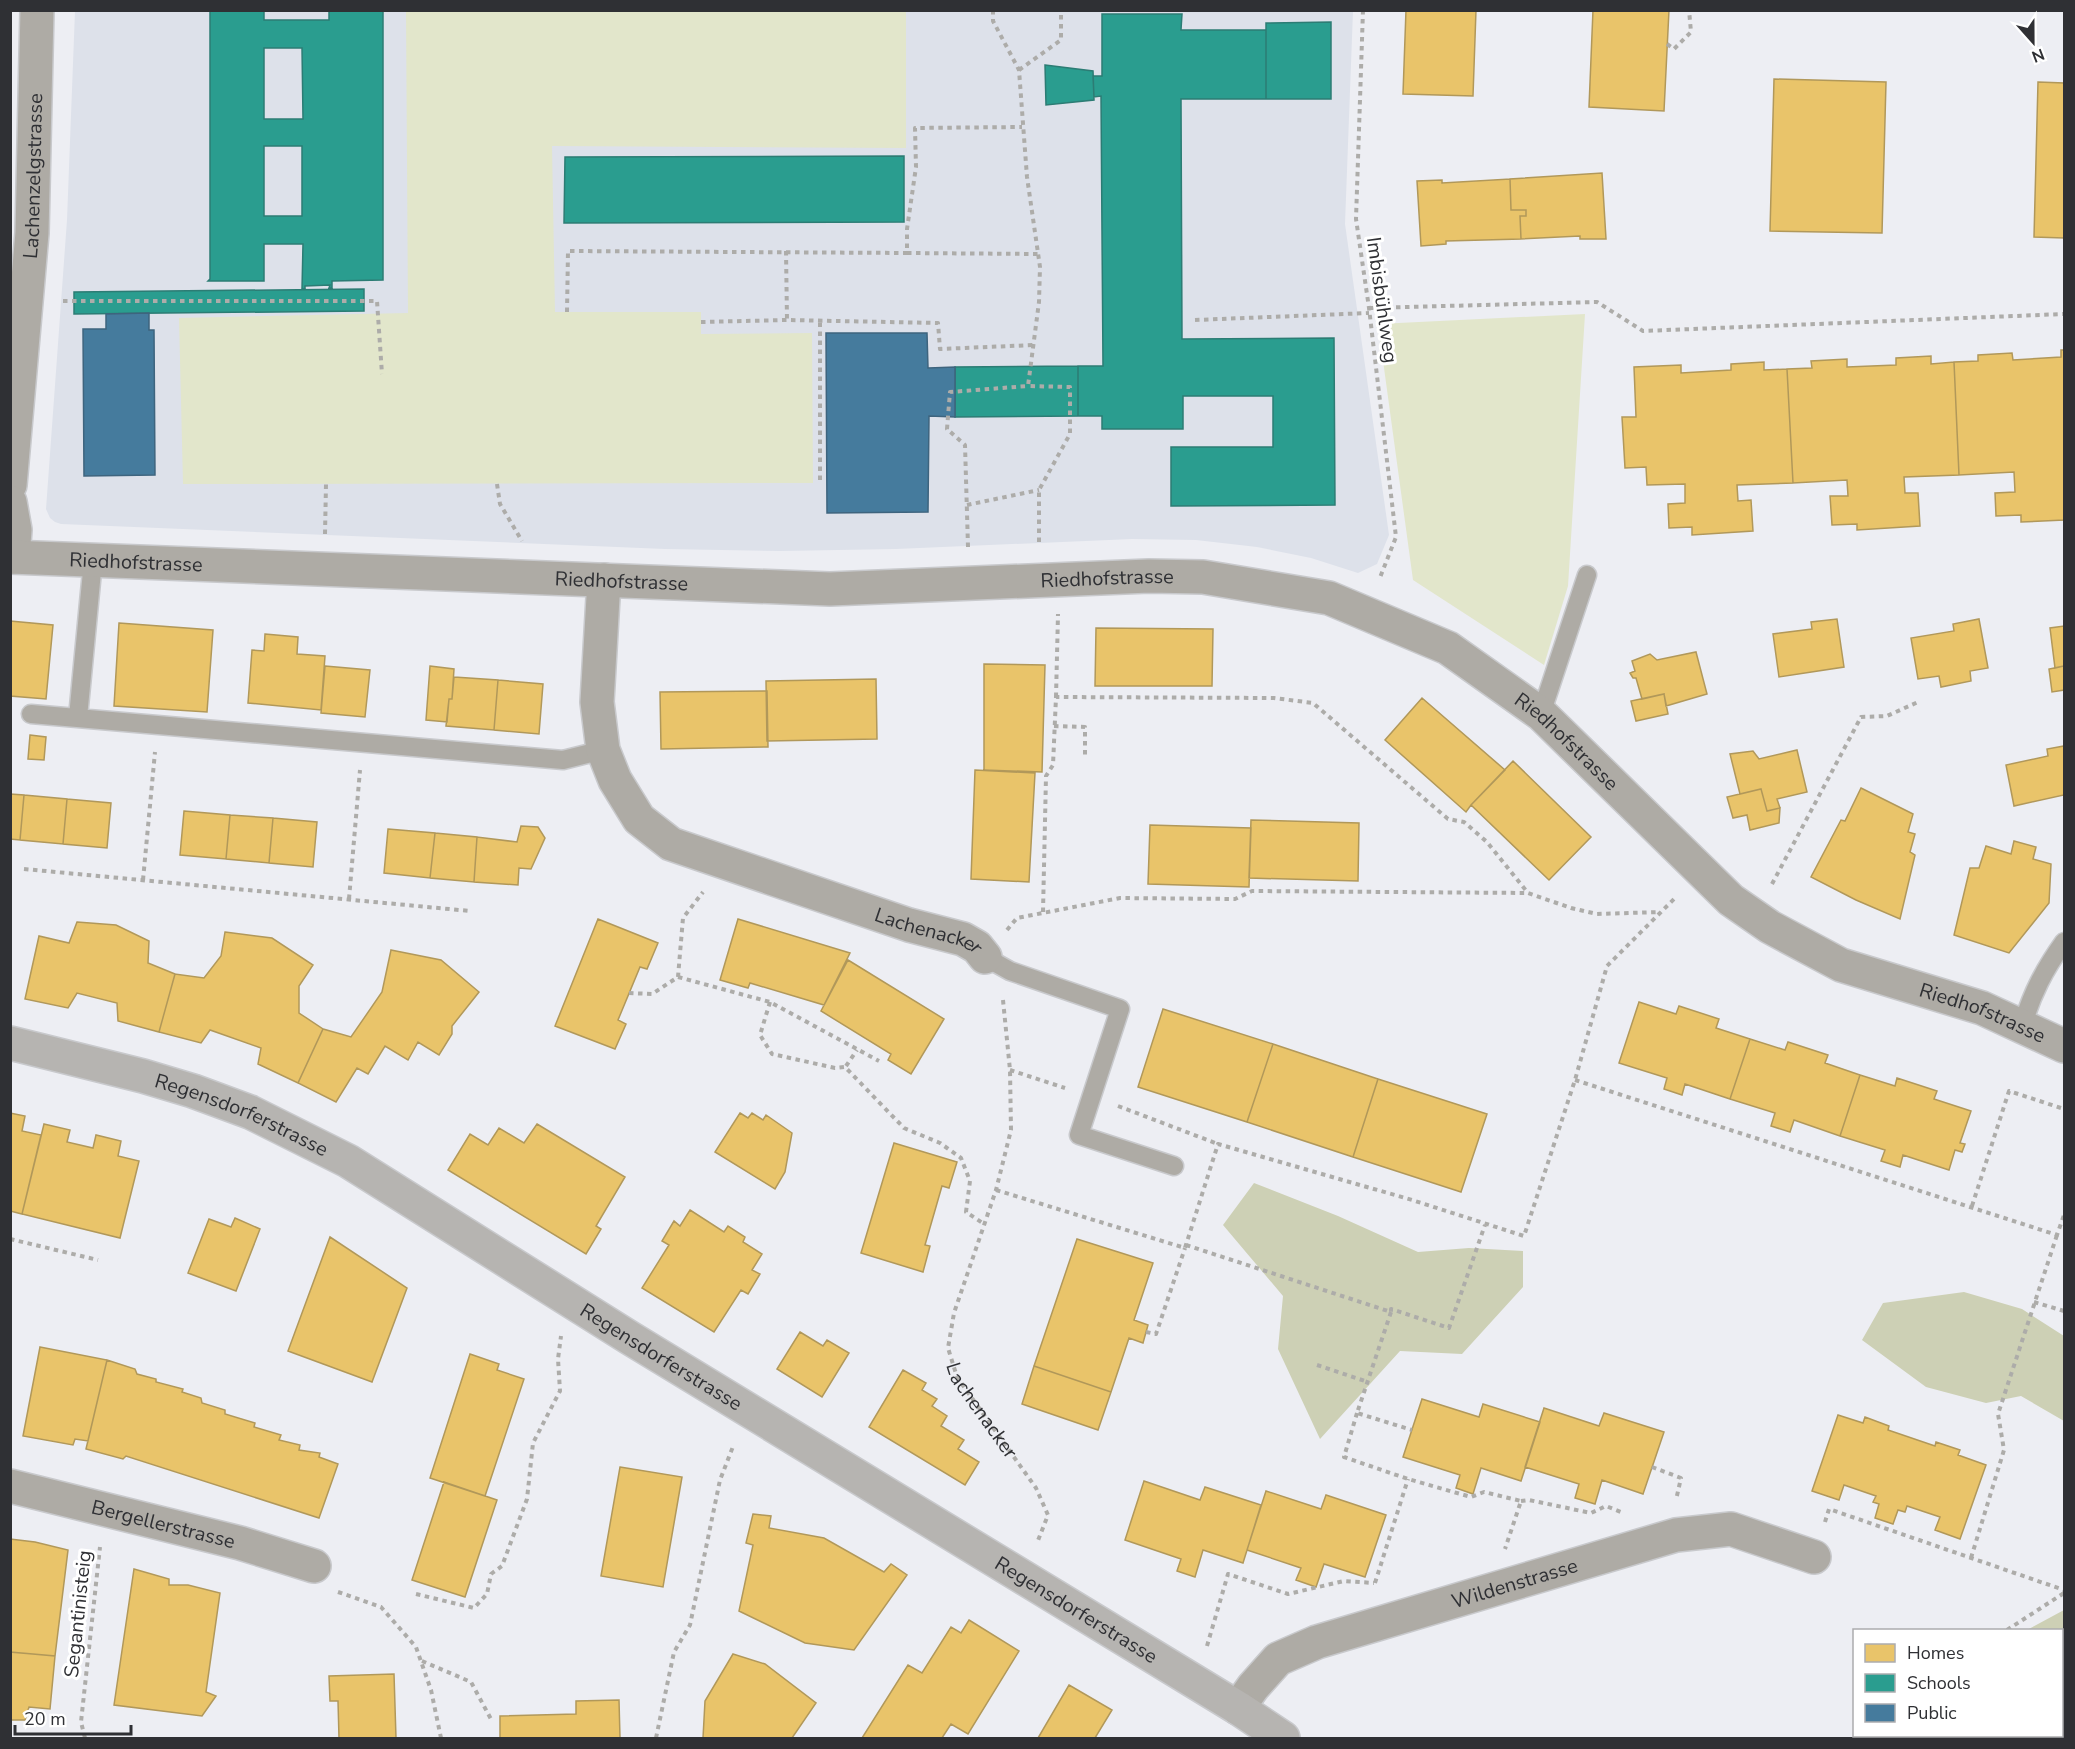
<svg xmlns="http://www.w3.org/2000/svg" width="2075" height="1749" viewBox="0 0 2075 1749" font-family="'Nunito Sans',sans-serif">
<style>
.built{fill:#dde1ea}
.green{fill:#e2e6cb}
.forest{fill:#cdd0b5}
.homes{fill:#e9c46a;stroke:#b1985a;stroke-width:1.5}
.schools{fill:#2a9d8f;stroke:#2c7c74;stroke-width:1.5;fill-rule:evenodd}
.public{fill:#457b9d;stroke:#3e647e;stroke-width:1.5}
.lines{fill:none;stroke-linecap:round;stroke-linejoin:round}
.stream{stroke:#9cc7da;stroke-width:12}
.lane-casing{stroke:#c8c9cc;stroke-width:21}
.street-casing{stroke:#c8c9cc;stroke-width:36}
.secondary-casing{stroke:#c8c9cc;stroke-width:36}
.path{stroke:#adaca9;stroke-width:4;stroke-dasharray:4.5 4.5;stroke-linecap:butt}
.lane{stroke:#aeaba5;stroke-width:18}
.street{stroke:#aeaba5;stroke-width:33}
.secondary{stroke:#b6b4b1;stroke-width:33}
.labels{text-anchor:middle;dominant-baseline:central;stroke-width:6;stroke-linejoin:round;paint-order:stroke}
.street-label{font-size:20px;fill:#2f3034;stroke:#fff}
</style>
<rect width="100%" height="100%" fill="#edeef3"/>
<path class="built" d="M75 11H1353L1345 224 1389 535 1377 564 1358 573 1311 558 1257 547 1196 540 1132 539 896 549 780 551 665 549 61 524 55 522 50 518 46 509 67 220Z
M2062 1703H2064V1738H1985L1986 1736H2062Z"/>
<path class="green" d="M406 11H906V148L552 146 555 312H701V334L812 333 813 483 183 484 179 318 408 313Z
M1585 314 1568 586 1544 665 1413 580 1378 324Z"/>
<path class="forest" d="M1254 1183 1338 1216 1418 1252 1469 1248 1523 1251V1287L1462 1354 1400 1351 1320 1439 1278 1349 1283 1296 1223 1225Z
M1964 1292 2022 1309 2064 1336V1421L2021 1396 1986 1403 1926 1387 1862 1340 1883 1303Z
M2064 1610V1703H2062V1630H2027Z"/>
<path class="homes" d="M1406 10H1476L1473 96 1403 94Z
M1593 10H1669L1664 111 1589 107Z
M1774 79 1886 82 1882 233 1770 231Z
M2038 82 2064 83V238L2034 237Z
M1602 173 1606 239H1580V236L1521 239 1520 216H1526V210H1511L1510 179Z
M1510 179 1511 210H1526V216H1520L1521 239 1446 241V244L1421 246 1417 181 1442 180V183Z
M2061 350H2064V520L2021 522V515L1996 516 1995 493 2015 492 2014 472 1959 475 1954 362 1978 361V355L2012 353 2013 360 2061 357Z
M1931 356V364L1954 362 1959 475 1904 477 1905 493H1918L1920 526 1857 530V524L1832 525 1830 496H1848L1847 480 1793 483 1787 369 1812 368 1811 361 1847 359V367L1896 365V358Z
M1764 362V370L1787 369 1793 483 1737 485 1738 501 1751 500 1753 531 1692 535V527L1669 528 1668 504 1685 503V484L1647 485 1646 467 1625 468 1622 417H1636L1634 367 1681 365V373L1731 370V364Z
M1837 619 1844 667 1779 677 1773 634 1812 629 1811 622Z
M1979 619 1988 668 1970 671 1971 681 1941 687 1939 676 1918 679 1911 638 1954 631 1953 624Z
M10 621 53 625 46 699 10 696Z
M119 623 213 630 207 712 114 706Z
M2064 626V666L2055 668 2050 628Z
M1096 628 1213 629 1212 686H1095Z
M265 634 298 637 297 654 325 656 321 710 248 703 252 650 264 651Z
M1696 652 1707 694 1666 706 1664 694 1642 699 1636 678H1633L1630 673 1635 671 1632 661 1650 654 1657 660Z
M984 664 1045 665 1042 772 984 770Z
M325 666 370 670 365 717 321 713Z
M430 666 454 669 452 699H449L447 722 426 720Z
M2064 666V690L2052 692 2049 669Z
M454 677 498 680 494 730 446 726 449 699H452Z
M876 679 877 739 767 741 766 681Z
M498 680 543 684 539 734 494 730Z
M767 691 768 747 661 749 660 692Z
M1664 694 1668 714 1636 721 1631 701Z
M1422 698 1505 770 1471 805 1466 812 1385 740Z
M30 735 46 737 44 760 28 759Z
M2064 746V795L2014 806 2006 765 2048 756 2047 749Z
M1797 750 1807 792 1777 799 1780 808 1767 811 1761 789 1740 794 1730 754 1753 751 1759 759Z
M1513 761 1591 837 1549 880 1471 805Z
M975 770 1035 773 1029 882 971 879Z
M1861 788 1913 814 1908 832 1915 834 1910 852 1915 855 1900 919 1856 900 1811 877 1841 820 1845 821Z
M1761 789 1767 811 1780 808 1779 823 1750 830 1747 815 1733 818 1727 797Z
M10 794 24 795 20 840 10 839Z
M24 795 67 799 63 844 20 840Z
M67 799 111 803 107 848 63 844Z
M184 811 230 815 226 859 180 855Z
M230 815 273 818 269 863 226 859Z
M273 818 317 822 313 867 269 863Z
M1251 820 1359 823 1358 881 1249 878Z
M1150 825 1251 828 1249 887 1148 884Z
M521 826 538 827 545 838 531 869 519 868 518 885 474 882 477 837 517 842Z
M388 829 435 833 430 878 384 873Z
M435 833 477 837 474 882 430 878Z
M2014 841 2036 847 2033 859 2051 864 2049 903 2009 953 1954 935 1970 868H1979L1986 846 2011 854Z
M598 919 658 943 647 969 640 967 618 1020 626 1024 615 1049 555 1026Z
M738 919 850 953 824 1005 750 983 748 988 720 980Z
M77 922 116 925 149 941 148 963 175 974 159 1032 118 1021 117 1003 77 993 68 1008 25 999 39 936 69 943Z
M225 932 272 938 313 965 299 986V1013L323 1029 298 1083 258 1064 261 1048 210 1030 201 1043 159 1032 175 974 204 978 221 956Z
M391 950 441 960 479 992 452 1026V1034L439 1055 418 1042 408 1060 385 1046 368 1074 357 1068 336 1102 298 1083 323 1029 351 1037 382 992Z
M848 960 944 1019 911 1074 888 1060 891 1054 821 1011Z
M1639 1002 1676 1014 1679 1006 1719 1019 1716 1028 1750 1039 1730 1099 1685 1084 1682 1095 1664 1089 1667 1078 1619 1063Z
M1163 1009 1273 1044 1247 1122 1138 1087Z
M1750 1039 1785 1050 1788 1042 1828 1055 1825 1063 1860 1075 1840 1136 1794 1120 1790 1132 1771 1126 1775 1113 1730 1099Z
M1273 1044 1378 1079 1353 1157 1247 1122Z
M1860 1075 1895 1086 1897 1078 1937 1091 1934 1099 1971 1111 1960 1143 1965 1144 1962 1152 1955 1150 1949 1170 1903 1155 1900 1167 1881 1161 1885 1150 1840 1136Z
M1378 1079 1487 1114 1461 1192 1353 1157Z
M10 1113 25 1116 22 1131 41 1135 22 1214 10 1211Z
M740 1113 748 1118 752 1113 763 1120 766 1115 792 1133 785 1172 775 1189 715 1152Z
M44 1124 70 1130 67 1142 93 1148 96 1135 121 1141 118 1156 139 1161 120 1238 22 1214Z
M537 1124 625 1177 596 1226 601 1229 586 1254 448 1170 470 1134 488 1145 499 1128 524 1143Z
M894 1143 957 1162 949 1188 942 1186 925 1245 930 1246 923 1272 861 1253Z
M690 1210 724 1232 728 1226 745 1237 743 1242 762 1254 752 1270 760 1274 748 1294 741 1290 714 1332 642 1288 669 1245 662 1241 674 1221 680 1226Z
M235 1218 260 1229 236 1291 188 1273 209 1219 231 1227Z
M330 1237 407 1288 372 1382 288 1351Z
M1077 1239 1153 1263 1134 1320 1148 1325 1143 1343 1129 1338 1111 1392 1034 1366Z
M800 1332 823 1346 827 1340 849 1353 822 1397 777 1369Z
M40 1347 107 1360 88 1441 75 1439 73 1445 23 1436Z
M470 1354 499 1364 497 1370 524 1379 485 1496 430 1478Z
M107 1360 135 1369 137 1374 156 1379V1382L183 1389 182 1392 201 1398 202 1403 225 1410V1414L255 1423 254 1427 281 1435 279 1440 300 1445 299 1450 320 1453 319 1457 338 1464 319 1518 126 1456 123 1459 86 1449Z
M1034 1366 1111 1392 1098 1430 1022 1404Z
M903 1370 926 1383 922 1390 937 1399 932 1406 947 1416 941 1426 964 1440 958 1449 979 1462 965 1485 869 1427Z
M1422 1399 1479 1417 1483 1404 1540 1422 1521 1481 1481 1468 1473 1494 1456 1488 1460 1475 1403 1457Z
M1544 1408 1599 1426 1604 1413 1664 1432 1643 1494 1602 1480 1595 1504 1575 1498 1579 1484 1525 1467Z
M1838 1415 1863 1423 1865 1417 1889 1426 1888 1430 1935 1446 1936 1442 1960 1450 1958 1455 1986 1465 1960 1539 1935 1530 1940 1517 1907 1506 1905 1512 1898 1510 1893 1524 1875 1518 1879 1504 1873 1502 1876 1496 1844 1485 1839 1500 1812 1491Z
M620 1467 682 1477 663 1587 601 1576Z
M1144 1481 1200 1500 1205 1487 1261 1505 1243 1563 1203 1550 1195 1577 1177 1571 1181 1559 1125 1540Z
M444 1482 497 1500 465 1597 412 1580Z
M1266 1491 1321 1509 1326 1495 1386 1515 1365 1577 1324 1564 1316 1587 1296 1580 1301 1568 1247 1550Z
M753 1514 771 1516 769 1528 824 1538 884 1572 891 1564 907 1575 854 1650 805 1643 739 1611 753 1545 746 1543Z
M10 1539 35 1542 68 1550 55 1656 10 1652Z
M134 1569 169 1579V1585H188L220 1593 206 1692 216 1696 202 1716 114 1705Z
M969 1620 1019 1651 968 1734 951 1724 942 1738H862L908 1665 922 1673 951 1627 961 1633Z
M10 1652 55 1656 50 1709 29 1707 25 1720H10Z
M733 1654 765 1664 816 1703 792 1738H703L705 1701Z
M394 1674 396 1738H339L338 1701H330L329 1676Z
M1069 1685 1112 1710 1095 1738H1038Z
M619 1700 620 1738H500V1716L576 1714V1701Z"/>
<path class="schools" d="M210 10H264V20H329V10H383V280L332 281V288H329L330 285 305 286V289H302L303 244H264V281H208L210 279ZM264 48H302L303 119H264ZM264 146H302V216H264Z
M1102 14H1182L1181 30H1266V99H1181L1182 339 1334 338 1335 505 1171 506V447H1273V396H1183V429H1102V416H1078V366H1103L1101 96 1094 97 1093 76H1102Z
M1331 22V99H1266V23Z
M1045 65 1093 71 1094 100 1046 105Z
M904 156V222L564 223 565 157Z
M364 289V311L74 314V292Z
M1078 366V416L955 417V367Z"/>
<path class="public" d="M149 313V330H154L155 475 84 476 83 329H106V314Z
M826 333H927L928 368 955 367V417L929 416 928 512 827 513Z"/>
<g class="lines">
<path class="stream" d="M2062 1636 2064 1635
M1950 1738 1952 1736"/>
<defs>
<path id="lane" d="M31 714 563 760 603 750
M1541 714 1587 575
M78 717 93 561
M985 957 1010 971 1120 1009 1079 1135 1174 1166
M2022 1027C2032 993 2044 970 2064 942"/>
<g id="street">
<path id="s2" d="M10 485 32 233 37 10"/>
<path d="M10 502 15 530 13 557"/>
<path id="s3" d="M10 557 830 589 1149 576 1203 577 1329 598 1448 648 1541 714 1731 900 1770 927 1841 965 1982 1008 2064 1046"/>
<path id="s4" d="M604 580 597 702 603 750 615 780 639 819 671 844 909 925 963 939 977 947 985 957"/>
<path id="s5" d="M10 1486 240 1543 314 1566"/>
<path id="s6" d="M1238 1708 1253 1687 1278 1659 1317 1642 1676 1535 1731 1529 1814 1557"/>
</g>
<g id="secondary">
<path id="s7" d="M10 1043 143 1076 193 1091 250 1112 348 1161 630 1338 1238 1708 1283 1738"/>
</g>
</defs>
<use href="#lane" class="lane-casing"/>
<use href="#street" class="street-casing"/>
<use href="#secondary" class="secondary-casing"/>
<g class="path">
<path d="M993 10V21L1019 70 1027 177 1040 267 1039 302 1028 386 1070 387V434L1039 490V544"/>
<path d="M1363 10 1356 219 1369 308 1396 537 1379 580"/>
<path d="M1667 44 1674 49 1691 32 1689 10"/>
<path d="M1019 70 1061 40V10"/>
<path d="M786 251 787 320"/>
<path d="M907 253 1038 254"/>
<path d="M63 301H377L382 374"/>
<path d="M1369 308 1597 302 1643 331 2064 314"/>
<path d="M567 312 568 251 907 253V229L916 167 915 128 1022 127"/>
<path d="M1195 320 1369 313"/>
<path d="M701 322 787 320 938 323 940 349 1034 345"/>
<path d="M820 480V320"/>
<path d="M497 484 500 504 522 541"/>
<path d="M967 505 1039 490"/>
<path d="M325 534 326 484"/>
<path d="M968 547 965 445 947 429 950 392 1028 386"/>
<path d="M1056 697 1058 614"/>
<path d="M1054 726 1085 727V757"/>
<path d="M24 869 470 911"/>
<path d="M143 880 155 752"/>
<path d="M1772 884 1861 717 1887 716 1918 702"/>
<path d="M349 899 360 770"/>
<path d="M1043 912 1046 776 1053 765 1056 697 1274 698 1313 703 1448 819 1464 822 1487 842 1528 893 1571 908 1597 914 1660 912"/>
<path d="M1007 930 1017 918 1120 898 1235 899 1252 891 1528 893"/>
<path d="M678 977 770 1002 879 1061"/>
<path d="M629 993 652 994 678 977 683 918 703 892"/>
<path id="s1" d="M1003 1000 1010 1070 1011 1130 996 1190 954 1313 948 1348 957 1377 1036 1488 1048 1515 1037 1543"/>
<path d="M770 1002 760 1035 772 1054 835 1068 845 1067 904 1128 940 1143 961 1158 970 1181 966 1212 984 1224"/>
<path d="M846 1066 857 1050"/>
<path d="M1010 1070 1065 1088"/>
<path d="M1575 1080 2057 1235 2064 1215"/>
<path d="M1118 1106 1218 1144"/>
<path d="M996 1190 1185 1248 1218 1144 1412 1200 1524 1236 1575 1080 1607 966 1677 896"/>
<path d="M1972 1206 2009 1091 2064 1109"/>
<path d="M10 1239 98 1260"/>
<path d="M1186 1245 1391 1312V1309L1449 1328 1485 1225"/>
<path d="M2034 1302 2064 1311"/>
<path d="M1391 1312 1357 1413 1412 1430"/>
<path d="M1146 1332 1156 1334 1185 1248"/>
<path d="M1317 1365 1368 1382"/>
<path d="M1357 1413 1344 1457 1408 1479 1471 1497 1484 1492 1521 1501 1505 1549"/>
<path d="M1652 1467 1681 1478 1676 1500"/>
<path d="M1521 1501 1529 1500 1591 1513 1606 1506 1621 1512"/>
<path d="M1825 1522 1829 1509 2064 1590"/>
<path d="M1971 1558 2004 1450 1998 1414 2057 1235"/>
<path d="M1375 1583 1408 1479"/>
<path d="M338 1592 381 1607 416 1647 431 1690 441 1738"/>
<path d="M416 1594 474 1608 487 1594 491 1574 502 1566 527 1499 533 1443 560 1391 558 1359 561 1336"/>
<path d="M2007 1630 2064 1593"/>
<path d="M1207 1646 1228 1574 1288 1594 1344 1581 1374 1583"/>
<path d="M422 1661 471 1682 492 1721"/>
<path d="M2062 1675 2064 1674"/>
<path d="M2062 1733 2064 1713"/>
<path d="M85 1738 81 1722 100 1547"/>
<path d="M656 1738 674 1652 690 1625 720 1480 734 1444"/>
<path d="M1917 1738 1918 1736"/>
</g>
<use href="#lane" class="lane"/>
<use href="#street" class="street"/>
<use href="#secondary" class="secondary"/>
</g>
<g class="labels">
<g class="street-label">
<text stroke="none"><textPath href="#s2" startOffset="310">Lachenzelgstrasse</textPath></text>
<text transform="translate(1382 300) rotate(82)">Imbisbühlweg</text>
<text stroke="none"><textPath href="#s3" startOffset="126">Riedhofstrasse</textPath></text>
<text stroke="none"><textPath href="#s3" startOffset="1098">Riedhofstrasse</textPath></text>
<text stroke="none"><textPath href="#s3" startOffset="612">Riedhofstrasse</textPath></text>
<text stroke="none"><textPath href="#s3" startOffset="1602">Riedhofstrasse</textPath></text>
<text stroke="none"><textPath href="#s4" startOffset="561">Lachenacker</textPath></text>
<text stroke="none"><textPath href="#s3" startOffset="2108">Riedhofstrasse</textPath></text>
<text stroke="none"><textPath href="#s7" startOffset="243">Regensdorferstrasse</textPath></text>
<text stroke="none"><textPath href="#s7" startOffset="729">Regensdorferstrasse</textPath></text>
<text stroke="none"><textPath href="#s1" startOffset="429">Lachenacker</textPath></text>
<text stroke="none"><textPath href="#s5" startOffset="158">Bergellerstrasse</textPath></text>
<text stroke="none"><textPath href="#s6" startOffset="312">Wildenstrasse</textPath></text>
<text stroke="none"><textPath href="#s7" startOffset="1215">Regensdorferstrasse</textPath></text>
<text transform="translate(78 1614) rotate(-84)">Segantinisteig</text>
</g>
</g>
<rect width="2075" height="1749" fill="none" stroke="#2f3034" stroke-width="24"/>
<rect x="1853" y="1629" width="210" height="108" fill="#ffffff" stroke="#acacae" stroke-width="1.5"/>
<rect x="1865" y="1644" width="30" height="18" fill="#e9c46a" stroke="#acacae" stroke-width="1.5"/>
<text x="1907" y="1659" font-size="18" fill="#2f3034">Homes</text>
<rect x="1865" y="1674" width="30" height="18" fill="#2a9d8f" stroke="#acacae" stroke-width="1.5"/>
<text x="1907" y="1689" font-size="18" fill="#2f3034">Schools</text>
<rect x="1865" y="1704" width="30" height="18" fill="#457b9d" stroke="#acacae" stroke-width="1.5"/>
<text x="1907" y="1719" font-size="18" fill="#2f3034">Public</text>
<g transform="translate(2033 42) rotate(159)" stroke="#ffffff" stroke-width="4.5" paint-order="stroke">
<path d="M0-4.5L10 22L0 15L-10 22Z" fill="#2f3034"/>
<text y="-9" font-size="16" font-weight="bold" text-anchor="middle" fill="#2f3034">N</text>
</g>
<path d="M15 1725v9h116v-9" fill="none" stroke="#2f3034" stroke-width="3"/>
<text x="24" y="1725" font-size="18" fill="#2f3034" stroke="#ffffff" stroke-width="4.5" paint-order="stroke">20 m</text>
</svg>
